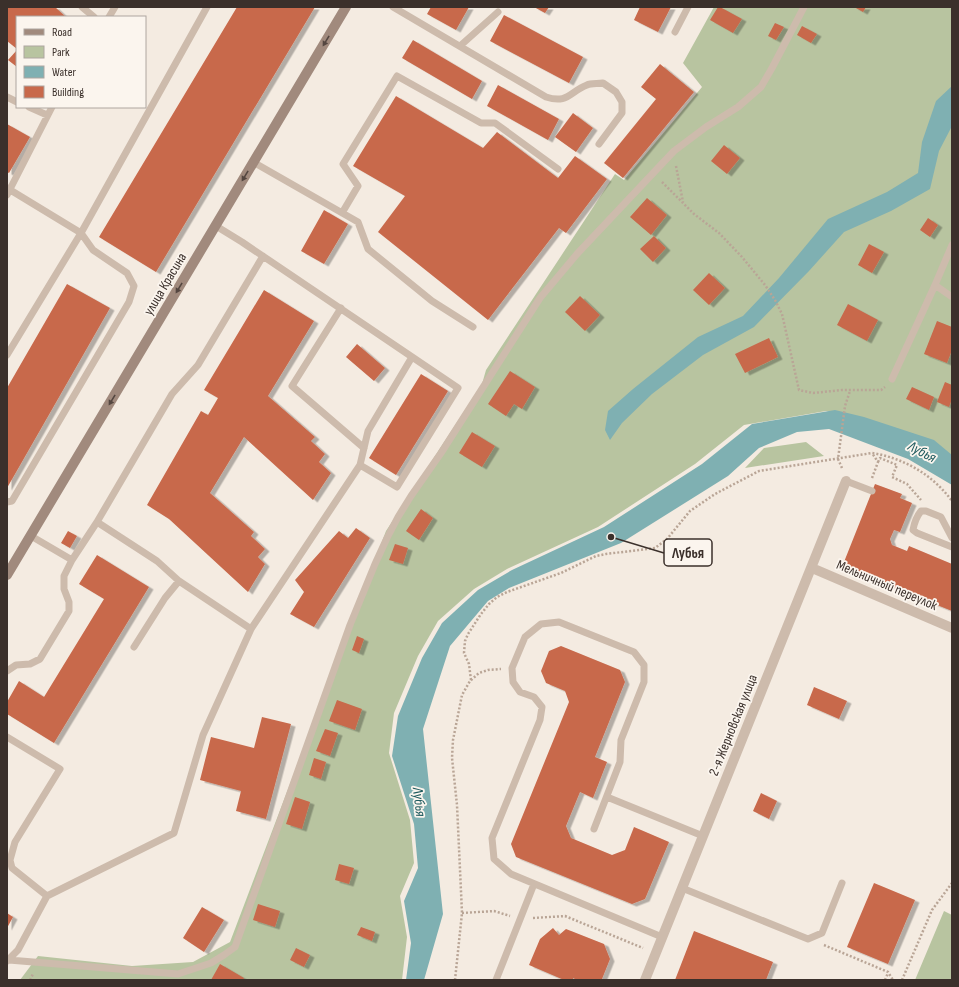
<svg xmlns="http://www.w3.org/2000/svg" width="959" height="987" viewBox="0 0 959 987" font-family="'Sofia Sans Condensed',sans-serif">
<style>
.green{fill:#b8c4a0}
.water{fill:#7fb0b2}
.building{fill:#c8694b;filter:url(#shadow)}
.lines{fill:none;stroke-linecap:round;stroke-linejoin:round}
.path{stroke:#b9a596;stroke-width:2.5;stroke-dasharray:2 2;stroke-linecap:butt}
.service{stroke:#cdbbac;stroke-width:7}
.minor{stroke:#cdbbac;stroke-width:10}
.secondary{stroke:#a18a7d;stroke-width:10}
.oneway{fill:#544640}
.labels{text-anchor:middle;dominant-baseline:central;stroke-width:3.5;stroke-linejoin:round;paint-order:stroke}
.street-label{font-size:14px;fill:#3b302b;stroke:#fbf5ee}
.water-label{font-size:15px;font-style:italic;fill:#1f5a5e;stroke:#fbf5ee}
.leader{fill:none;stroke:#3b302b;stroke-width:1.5}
.callout-dot{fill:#3b302b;stroke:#fbf5ee;stroke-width:1.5}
.callout{fill:#fbf5ee;stroke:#3b302b;stroke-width:1.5}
.callout-label{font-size:15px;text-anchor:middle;font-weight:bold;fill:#3b302b}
</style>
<defs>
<filter id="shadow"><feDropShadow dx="4.5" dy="2.5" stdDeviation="0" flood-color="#0004"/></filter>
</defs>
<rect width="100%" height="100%" fill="#f4ebe1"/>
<path class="green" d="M714 7H952V463L855 418 826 411 744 425 695 464 598 527 507 569 474 589 438 621 418 656 394 713 389 753 410 820 414 863 400 896 407 937 402 980H20L38 956 132 966 193 962 230 942 386 531 482 384 486 370 615 174 624 180 702 87 683 63Z
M806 442 824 456 745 468 764 448Z
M944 911 952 915V980H915Z"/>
<path class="water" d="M952 86V126L939 151 930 189 891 211 844 232 809 271 754 327 703 355 652 394 622 423 610 440 605 430 608 411 633 389 698 337 743 316 779 278 828 219 887 192 918 173 922 142 936 101Z
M835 410 864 417 934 440 952 455V485L908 459 829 429 797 432 759 448 728 476 621 543 509 588 488 601 450 646 423 729 443 914 424 980H406L411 943 404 901 418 868 414 824 392 756 398 716 422 658 442 623 478 590 512 570 604 527 702 464 752 424Z"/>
<path class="building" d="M7 7H55L66 17H17V49L7 41Z
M237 7H315L156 272 99 237Z
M431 7H469L456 30 427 14Z
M534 7H549L545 13Z
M640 7H671L658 32 634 20Z
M718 7H720L742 19 733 33 710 20Z
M854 7H866L863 12Z
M504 15 583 57 569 83 490 41Z
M775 23 784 27 776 40 768 36Z
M802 26 817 34 811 43 797 35Z
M413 40 482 81 472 99 402 58Z
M17 50V67L8 60Z
M660 64 694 92 623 178 604 163 656 99 641 87Z
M498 85 559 119 548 140 487 106Z
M396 96 483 148 497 132 558 178 575 156 607 179 566 233 559 228 488 320 378 232 405 196 353 166Z
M573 113 593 128 576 152 555 137Z
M7 124 30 137 9 173 7 172Z
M724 145 740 158 727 174 711 161Z
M647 198 667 215 651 235 630 217Z
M324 210 348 224 324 264 301 251Z
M928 218 938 225 930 237 920 230Z
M654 236 666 248 653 262 640 249Z
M869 244 884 252 872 273 858 265Z
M709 273 725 288 709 305 693 290Z
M67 284 110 308 7 488V388Z
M264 290 314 321 268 396 315 437 311 441 325 454 319 462 331 473 313 500 244 437 210 493 254 532 251 536 265 549 258 557 265 564 248 592 169 519 147 505 201 411 208 415 218 398 204 390Z
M580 296 600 315 585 331 565 312Z
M848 304 878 320 867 341 837 325Z
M937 321 952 327V350L947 363 924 354Z
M769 338 778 357 745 373 735 354Z
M357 344 385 368 374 381 346 357Z
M510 371 535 387 522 409 514 404 506 416 488 404Z
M421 374 448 391 396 475 369 458Z
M945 382 952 385V399L949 407 937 402Z
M912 387 934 397 929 410 906 399Z
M472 432 495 446 482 467 459 453Z
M875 484 902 494 900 498 912 503 900 532 894 530 890 539 892 545 907 551 909 546 952 564V611L842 567Z
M421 509 433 518 419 540 406 531Z
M356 528 370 538 314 627 290 614 304 592 295 580 339 531 348 538Z
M68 531 77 536 70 548 61 543Z
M395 544 408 548 403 564 389 560Z
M97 555 149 587 54 743 7 714V702L19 681 44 697 104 599 79 584Z
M357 636 364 639 359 653 352 650Z
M561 646 620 670 625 682 595 757 607 762 593 798 580 792 566 826 571 838 612 855 625 850 634 827 669 842 645 899 632 904 516 857 511 844 569 702 565 691 546 683 541 671 549 651Z
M814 687 847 701 839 719 807 705Z
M337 700 362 709 355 730 329 721Z
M262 717 291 724 266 819 236 811 241 791 200 780 211 737 254 748Z
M325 729 338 733 330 756 316 751Z
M314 758 326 762 321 779 309 775Z
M761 793 777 801 769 819 753 811Z
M295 797 310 802 302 829 286 824Z
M339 864 354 868 349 884 335 880Z
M874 883 915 900 888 964 847 947Z
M258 904 280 911 275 927 253 920Z
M202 907 224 920 204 952 183 938Z
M7 913 13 917 7 928Z
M361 927 375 932 372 941 357 935Z
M553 928 559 935 566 929 604 944 610 959 602 979 598 980H577L573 978V980H564L529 965 540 939Z
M694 931 773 962 766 980H675Z
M296 948 310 955 304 967 290 960Z
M220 964 244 978 243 980H211Z"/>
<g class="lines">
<path class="path" d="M676 166 683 202
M662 182 694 214 719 233 742 257 765 285 775 300 782 314 799 390 813 393 842 390H881L885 387
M878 462 880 458 897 465 892 477 907 484 921 500
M842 468 838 459 845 406 850 391
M872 478 878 462 872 453
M471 680 469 664 464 653 465 641 468 634 481 614 489 604 497 597 507 592 561 573 596 556 606 554 655 548 667 539 690 511 715 494 759 471 872 453C904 458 933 475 952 501
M462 913 494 911 510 916
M533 918 565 916 643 948
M824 945 888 972 893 980
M30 980 33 974
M455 980 462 913 457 805 452 758 453 740 462 695 470 681 479 673 488 670 501 669
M885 980 888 973
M902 980 932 910 952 883"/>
<path class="service" d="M82 7 94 17
M393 7 546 97C568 104 569 92 587 85 591 83 598 84 603 83L616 92 622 102V113L599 144
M109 17 115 7
M675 32 688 7
M460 46 498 12
M7 97 17 102
M29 107 47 115
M253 162 358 222 368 249 432 301 473 327
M7 188 81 233 93 250 127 273 134 286 129 302 12 501 7 502
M7 195 52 107
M342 213 358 186 343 164 397 76 481 123H495L558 169
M216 226 242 242 458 388 397 487 360 465
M935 285 952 297
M341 308 292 386 364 448
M7 355 81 233 207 7
M892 379 935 285 952 245
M846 481 872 491
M97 522 157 561 179 581 251 629
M31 536 72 560
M952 538 941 517 926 511H921C917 516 914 524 913 530L917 533 952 547
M134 647 165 598 179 581
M7 671 16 665 30 664 40 659 69 611V602L64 589V576L72 560 97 522 172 394 198 365 263 256
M7 737 60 769 15 842 10 860 12 868 47 896
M607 797 703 836
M594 829 620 762 621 740 644 682V665L634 652 559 622 541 624 525 637 512 668 513 682 520 692 534 697 542 707 540 720 492 838 494 859 511 874 662 937
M682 888 808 939 822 933 842 883
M9 960 178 974 211 963 224 955 235 947 350 625 375 564 387 538 398 517 411 496 441 453 540 298 577 254 674 151 706 127 738 107 761 87 772 68 804 7
M7 961 18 950 47 896 174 833 203 735 251 629 360 465 368 431 412 357
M496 980 534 884"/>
<path class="minor" d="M812 568 952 628
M645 980 846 481"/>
<path class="secondary" d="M7 575 346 7"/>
</g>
<defs><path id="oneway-solid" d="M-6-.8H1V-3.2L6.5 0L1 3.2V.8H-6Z"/></defs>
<g class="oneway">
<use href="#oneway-solid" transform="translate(326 41) rotate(121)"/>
<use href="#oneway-solid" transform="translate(245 176) rotate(121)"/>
<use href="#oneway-solid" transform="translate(179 288) rotate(121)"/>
<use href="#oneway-solid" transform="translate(112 400) rotate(121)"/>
</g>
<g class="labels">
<g class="street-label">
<text transform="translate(165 284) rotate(-59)">улица Красина</text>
<text transform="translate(887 585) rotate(23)">Мельничный переулок</text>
<text transform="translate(733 725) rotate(-68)">2-я Жерновская улица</text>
</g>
<g class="water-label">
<text transform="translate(922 452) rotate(28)">Лубья</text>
<text transform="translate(419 802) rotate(83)">Лубья</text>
</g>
</g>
<path class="leader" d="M611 537L664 553"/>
<circle class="callout-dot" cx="611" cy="537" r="4"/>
<rect class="callout" x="664" y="539" width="48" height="27" rx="4"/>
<g class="callout-label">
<text x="688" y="558">Лубья</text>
</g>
<rect width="959" height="987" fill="none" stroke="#3b302b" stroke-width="16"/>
<rect x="16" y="16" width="130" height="92" fill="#fbf5ee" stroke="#aea6a0"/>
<rect x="24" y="29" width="20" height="6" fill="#a18a7d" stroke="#aea6a0"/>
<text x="52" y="36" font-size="12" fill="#3b302b">Road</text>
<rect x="24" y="46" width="20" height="12" fill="#b8c4a0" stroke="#aea6a0"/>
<text x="52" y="56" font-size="12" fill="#3b302b">Park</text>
<rect x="24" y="66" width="20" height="12" fill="#7fb0b2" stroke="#aea6a0"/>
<text x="52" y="76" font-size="12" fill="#3b302b">Water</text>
<rect x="24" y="86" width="20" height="12" fill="#c8694b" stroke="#aea6a0"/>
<text x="52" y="96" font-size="12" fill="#3b302b">Building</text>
</svg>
